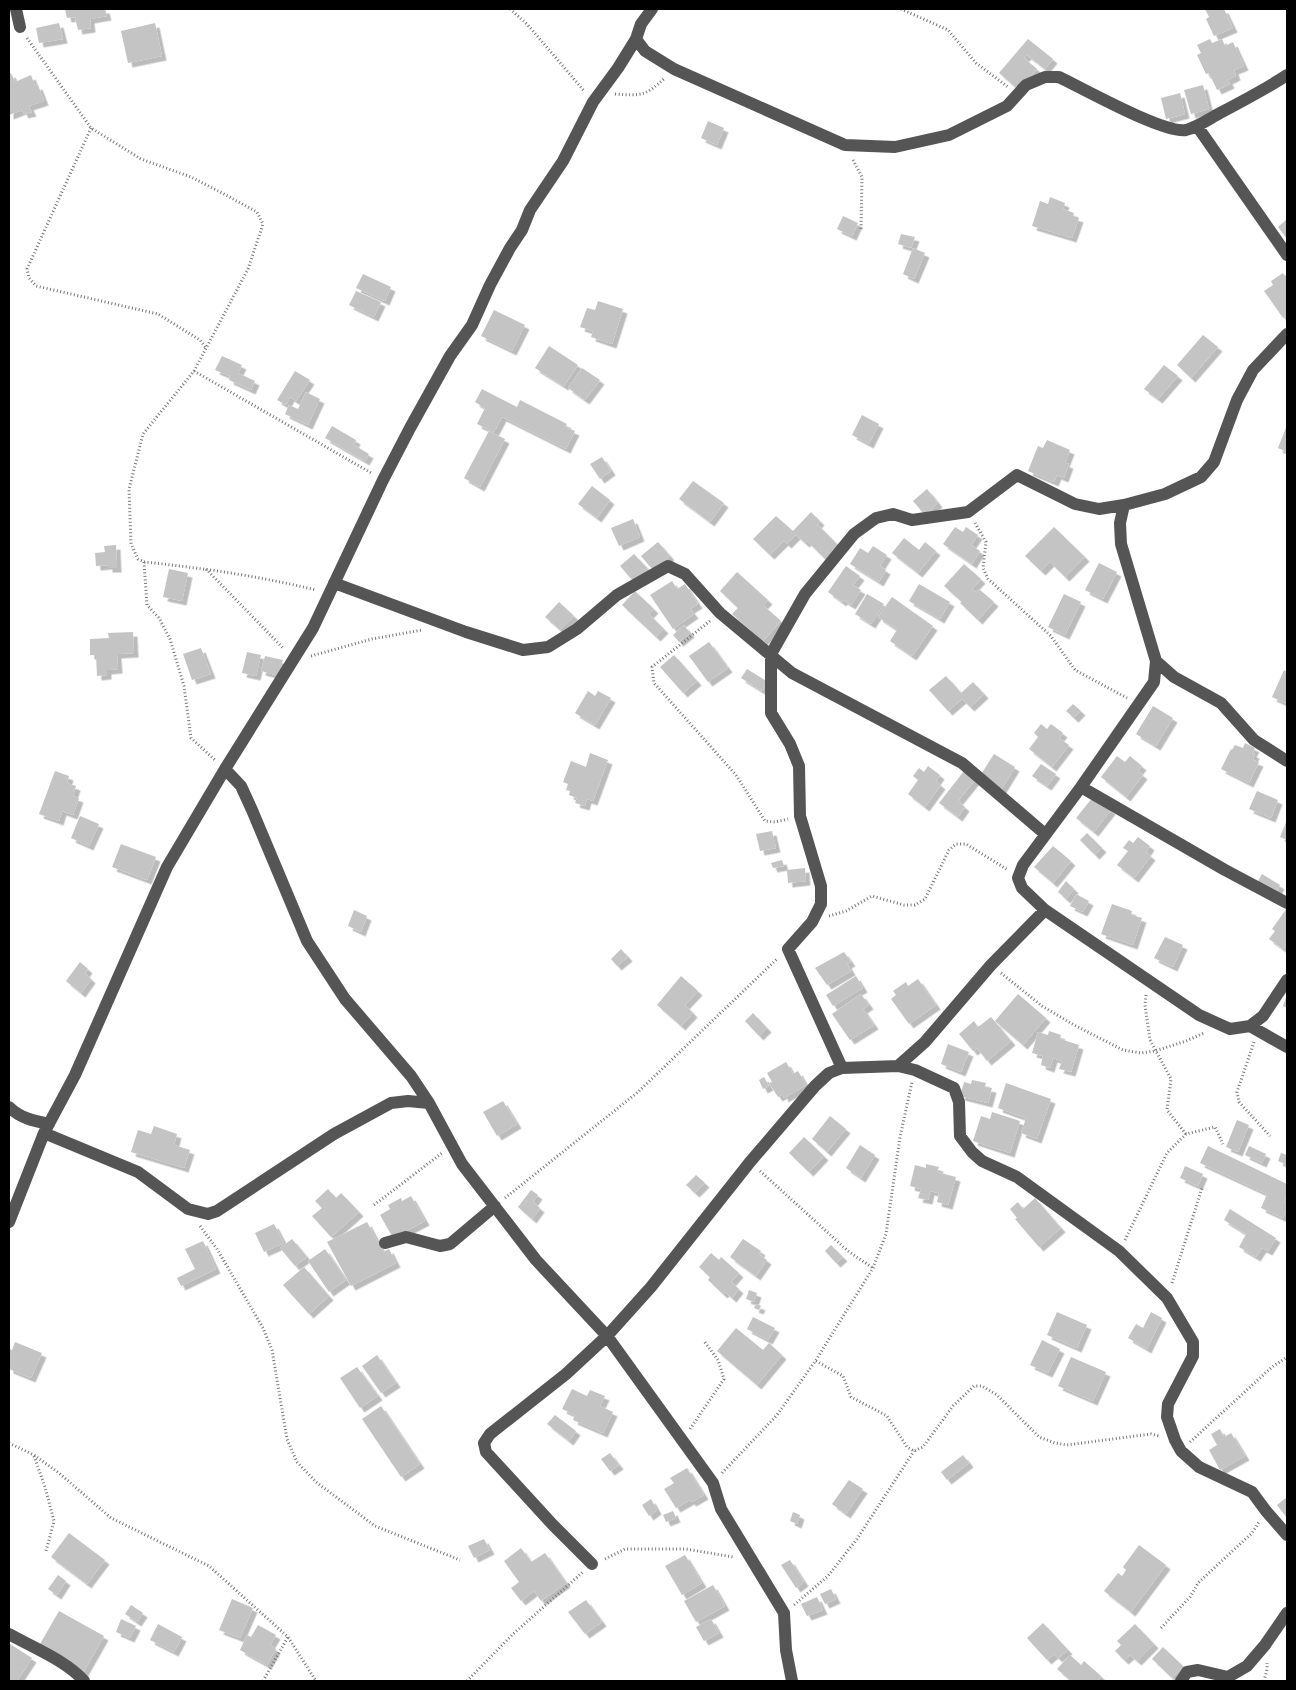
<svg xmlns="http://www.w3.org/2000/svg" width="1296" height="1690" viewBox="0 0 1296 1690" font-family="'Nunito Sans',sans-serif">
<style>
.building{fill:#c4c4c4;filter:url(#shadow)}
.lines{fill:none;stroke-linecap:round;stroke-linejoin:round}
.path{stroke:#777;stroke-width:3;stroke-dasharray:1 2.5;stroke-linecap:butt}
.minor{stroke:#555;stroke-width:12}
</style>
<defs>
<filter id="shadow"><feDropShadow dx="4.5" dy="4.5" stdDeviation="0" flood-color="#0004"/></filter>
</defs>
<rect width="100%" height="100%" fill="#fff"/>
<path class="building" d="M65 9H105L107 16 90 19 91 28 78 30 75 17 67 18Z
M1205 9H1224L1233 28 1214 36 1206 19 1209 17Z
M59 23 63 39 39 43 36 28Z
M155 23 162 56 128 63 121 31Z
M1028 39 1053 59 1045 69 1027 55 1024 58 1037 69 1019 90 999 73Z
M1210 39 1212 43 1222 39 1225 46 1233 42 1244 66 1234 70 1236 76 1228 80 1230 84 1217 90 1209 73 1206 74 1197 55 1201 53 1197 45Z
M11 73 15 82 31 75 35 86 38 85 44 101 29 106 32 112 24 114 22 110 9 115V74Z
M1203 85 1209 109 1191 114 1184 90Z
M1180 93 1185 114 1166 119 1161 98Z
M708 121 724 128 717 145 701 138Z
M1050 197 1065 203 1063 209 1074 213 1073 216 1079 218 1072 238 1032 226 1040 201 1048 204Z
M843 216 858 223 852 236 837 229Z
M1287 219V239L1278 227Z
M901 234 915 237 911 248 898 244Z
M913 248 925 253 914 279 903 274Z
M1283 273 1285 276 1287 274V315L1283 318 1264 291 1273 285 1271 281Z
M363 274 391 287 385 301 356 288Z
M356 291 381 302 374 317 349 305Z
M598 301 623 309 612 344 591 337 593 331 580 327 587 308 595 310Z
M494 310 525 325 512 351 481 336Z
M1203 335 1218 347 1191 378 1177 365Z
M549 346 578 365 564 386 535 368Z
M222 356 242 365 238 373 255 381 251 390 229 380 230 376 215 370Z
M1164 365 1178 376 1158 399 1144 389Z
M582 368 600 380 585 400 568 388Z
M295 371 310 380 296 401 290 397 286 405 277 400Z
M482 389 517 407 520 400 567 424 565 427 575 431 566 449 502 417 494 432 477 424 485 408 475 402Z
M306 392 320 399 308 425 285 414 289 405 298 409Z
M862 415 879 424 869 444 852 435Z
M1287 425V452L1278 448Z
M332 426 356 440 354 445 369 454 365 461 325 438Z
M489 431 505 439 480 487 464 478Z
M1047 440 1070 450 1065 463 1069 464 1064 478 1057 475 1054 482 1028 471 1038 446 1043 448Z
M602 457 611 471 600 479 590 464Z
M693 481 724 503 710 522 679 499Z
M592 486 610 500 597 518 578 504Z
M927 489 938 503 925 515 913 501Z
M811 512 820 521 817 524 840 547 827 561 807 541 805 543 796 535 787 544 784 541 770 555 753 539 776 516 793 531Z
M633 519 640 537 619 546 611 528Z
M955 527 963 532 966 527 978 535 971 545 980 551 972 564 943 544Z
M1054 527 1085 557 1065 577 1050 562 1041 571 1025 556Z
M904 538 919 550 925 542 936 551 918 573 892 553Z
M658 542 670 556 653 570 641 556Z
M116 545 117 568H108V565L96 566 95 553 105 552 104 546Z
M873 546 887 555 880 566 886 570 879 582 850 564 860 548 868 553Z
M634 554 648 569 634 582 620 566Z
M1099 563 1117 572 1103 599 1085 590Z
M964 564 981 579 972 589 976 592 979 589 994 602 978 620 960 603 962 602 944 586Z
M846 566 860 576 853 585 861 590 851 605 843 600 842 602 828 592Z
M169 569 188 573 182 601 163 597Z
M737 572 768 600 763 605 781 621 763 641 732 614 738 608 720 591Z
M672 581 677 589 685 584 698 604 690 609 694 614 673 629 650 595Z
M919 584 950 602 940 619 909 601Z
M635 591 654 609 649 614 664 629 656 637 622 605Z
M867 594 884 604 871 624 855 614Z
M1064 594 1081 602 1065 635 1048 627Z
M892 597 933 626 912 656 890 641 897 630 878 617Z
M559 602 574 616 560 630 545 617Z
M684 625 690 633 679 642 673 635Z
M133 632 134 653 117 654 118 669 107 670V675L97 676 96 655H90V639L109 638 108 633Z
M709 642 728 668 708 682 689 656Z
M201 648 211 674 192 680 183 654Z
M247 652 261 655 256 676 242 673Z
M674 655 697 681 683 693 660 667Z
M265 656 283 660 279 676 261 671Z
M747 669 768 682 762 691 741 678Z
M1284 670 1287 672V704L1272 697Z
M946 676 961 693 973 682 984 694 970 707 962 699 948 711 929 690Z
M588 691 595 696 598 691 611 698 595 725 575 713Z
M1073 704 1081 711 1074 718 1066 711Z
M1153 706 1173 718 1156 746 1136 734Z
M1041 724 1047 729 1051 724 1063 733 1059 738 1069 745 1052 767 1029 749 1038 737 1034 733Z
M1245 743 1255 748 1252 753 1255 754 1253 760 1259 762 1249 783 1221 769 1231 749 1232 750 1235 745 1243 748Z
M590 753 608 760 593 801 587 799 585 806 575 803 577 798 569 795 570 791 566 790 568 784 563 782 571 761 586 767Z
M994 754 1015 767 1001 790 980 776Z
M1117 756 1125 762 1130 756 1142 766 1138 771 1143 775 1126 797 1101 777Z
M1041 764 1056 774 1047 786 1032 776Z
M928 766 940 775 936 781 941 785 925 807 908 794 918 780 913 776 919 768 924 772Z
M55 771 69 776 67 783 76 786 73 796 79 798 73 815 62 811 59 821 39 814Z
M964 771 975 780 958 801 965 807 958 817 939 803Z
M1257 791 1278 800 1271 818 1249 809Z
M1093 797 1111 810 1094 832 1076 818Z
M80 816 99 824 89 846 71 838Z
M1287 820V840L1280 837Z
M772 831 776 848 760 851 756 834Z
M1087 833 1102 848 1095 855 1080 840Z
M1138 837 1150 846 1146 852 1151 856 1134 878 1117 865 1128 851 1123 848 1129 840 1133 843Z
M121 844 156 857 147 880 112 867Z
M1053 846 1071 861 1053 883 1034 867Z
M782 860 784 866 773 868 771 863Z
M805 868 806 881 788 883 787 870Z
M1262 874 1280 885 1275 894 1257 883Z
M1066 881 1074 889 1066 899 1058 892Z
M1076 894 1089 901 1083 912 1070 906Z
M1112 904 1132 911 1131 915 1142 918 1133 945 1101 934Z
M1287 908V942L1283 949 1269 939 1275 931 1272 929Z
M354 910 367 916 361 932 348 926Z
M1165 937 1183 945 1173 967 1154 958Z
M621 949 628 957 617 966 611 959Z
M844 952 851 962 847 964 851 971 827 985 815 968Z
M80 962 88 969 85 973 91 979 81 993 66 981Z
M681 976 698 991 685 1005 693 1013 681 1026 657 1005Z
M856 976 863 988 833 1006 826 995Z
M918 979 936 1005 909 1024 891 999 896 995 893 991 906 982 908 986Z
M861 994 869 1005 863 1009 874 1025 850 1040 832 1014Z
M1018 994 1046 1018 1023 1045 995 1021Z
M1287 995V1008L1283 1006Z
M753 1013 767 1028 759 1036 745 1021Z
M991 1017 1011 1041 987 1061 977 1048 973 1051 959 1034 974 1021 978 1027Z
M1049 1031 1061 1035 1060 1039 1079 1045 1071 1072 1059 1069 1062 1061 1053 1058 1050 1068 1041 1065 1043 1056 1032 1053 1038 1032 1048 1035Z
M948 1044 969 1052 961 1072 941 1064Z
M786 1062 793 1074 798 1071 806 1085 784 1098 783 1094 778 1097 769 1083 772 1082 767 1073Z
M764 1077 769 1086 763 1089 759 1080Z
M972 1080 986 1083 985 1087 992 1088 988 1103 960 1096 964 1082 971 1084Z
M1006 1083 1051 1099 1037 1139 1021 1133 1026 1118 998 1108Z
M503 1101 517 1124 497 1136 483 1112Z
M992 1112 1020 1121 1010 1153 973 1141 981 1116 990 1119Z
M830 1116 846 1129 827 1152 812 1139Z
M1237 1120 1249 1125 1238 1152 1226 1147Z
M154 1126 177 1134 174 1145 190 1150 184 1168 131 1152 138 1130 151 1134Z
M804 1137 824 1156 809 1172 789 1153Z
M860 1145 875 1155 861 1178 846 1168Z
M1208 1146 1287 1184V1195L1284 1202 1287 1204V1209L1283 1218 1261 1208 1267 1194 1200 1163Z
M1249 1146 1266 1154 1262 1163 1245 1155Z
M1281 1153 1287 1155V1165L1278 1161Z
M926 1164 939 1167 937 1172 956 1177 948 1205 937 1202 939 1193 930 1191 928 1200 918 1198 921 1189 910 1186 915 1165 926 1168Z
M1185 1166 1203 1174 1198 1186 1180 1178Z
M696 1175 705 1183 695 1193 686 1185Z
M328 1189 336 1198 341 1193 359 1212 331 1237 312 1216 322 1208 315 1201Z
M531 1190 538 1195 533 1202 540 1208 532 1219 518 1207Z
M411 1196 425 1221 393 1238 380 1215 390 1209 388 1205 401 1198 402 1201Z
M1035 1198 1061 1228 1039 1247 1015 1219 1017 1218 1010 1209 1018 1202 1023 1209Z
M1230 1209 1276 1238 1268 1251 1262 1248 1256 1257 1239 1247 1246 1234 1224 1220Z
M367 1222 383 1252 389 1249 396 1263 351 1286 327 1242Z
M274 1224 284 1243 264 1252 255 1233Z
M292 1239 307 1257 295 1266 280 1248Z
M743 1239 761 1251 759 1254 767 1260 756 1276 730 1257Z
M203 1241 216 1269 181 1286 177 1278 195 1269 185 1249Z
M831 1245 843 1257 836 1263 825 1251Z
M325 1249 346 1280 329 1292 308 1261Z
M711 1253 719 1260 721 1257 739 1273 731 1282 739 1289 732 1298 725 1292 723 1294 708 1280 710 1277 699 1267Z
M304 1267 329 1296 309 1314 283 1285Z
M749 1290 757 1293 754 1302 746 1299Z
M756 1304 761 1306 759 1310 754 1308Z
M1057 1312 1087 1325 1077 1348 1047 1335Z
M1151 1312 1162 1318 1147 1349 1128 1338 1136 1324 1143 1328Z
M753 1317 775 1328 768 1340 747 1329Z
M736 1328 763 1350 769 1343 782 1355 757 1385 717 1351Z
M1042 1340 1060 1349 1048 1373 1030 1365Z
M15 1342 42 1353 31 1378 9 1369V1349L12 1350Z
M377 1355 396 1383 381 1393 362 1366Z
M1071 1357 1106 1372 1093 1401 1058 1386Z
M357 1367 378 1396 360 1408 340 1378Z
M572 1389 587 1396 590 1390 605 1396 600 1406 613 1412 603 1433 573 1420 575 1415 562 1409Z
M381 1406 420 1464 401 1477 362 1419Z
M555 1415 576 1431 569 1441 547 1424Z
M1220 1429 1224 1437 1231 1433 1245 1456 1220 1470 1209 1450 1217 1445 1211 1434Z
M610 1453 619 1465 610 1471 601 1459Z
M963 1455 969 1463 947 1480 941 1472Z
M687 1468 704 1495 692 1502 690 1500 676 1508 664 1489 674 1483 670 1478Z
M849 1480 863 1489 846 1514 832 1504Z
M1287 1497V1518L1277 1505Z
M651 1499 657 1510 649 1516 642 1505Z
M673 1511 676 1518 666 1522 663 1515Z
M793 1512 800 1515 797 1524 790 1521Z
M69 1533 105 1560 87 1584 51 1557Z
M484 1539 490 1550 474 1558 468 1546Z
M1139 1545 1166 1565 1131 1612 1104 1591 1118 1573 1122 1576 1126 1570 1123 1567Z
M521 1548 531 1562 545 1553 566 1583 541 1601 534 1591 521 1601 511 1588 519 1582 504 1561Z
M685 1555 702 1583 682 1595 665 1566Z
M790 1560 804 1582 796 1588 781 1565Z
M58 1575 66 1581 57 1595 48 1589Z
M713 1585 725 1606 696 1622 684 1601Z
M831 1589 836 1599 825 1604 820 1594Z
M817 1597 823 1610 807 1616 801 1604Z
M232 1599 253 1608 240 1638 219 1630Z
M586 1600 602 1622 585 1634 568 1612Z
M131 1605 143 1613 137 1622 125 1614Z
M59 1611 104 1636 83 1673 69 1665 71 1661 69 1660 40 1644Z
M121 1619 136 1626 130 1638 116 1632Z
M711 1619 719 1633 704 1641 696 1627Z
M1043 1623 1068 1650 1058 1658 1054 1654 1047 1660 1027 1638Z
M158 1624 182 1637 174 1652 150 1640Z
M1135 1624 1154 1644 1137 1661 1130 1655 1124 1660 1115 1651 1121 1645 1117 1641Z
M258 1625 276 1635 270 1645 276 1649 267 1665 240 1650 247 1635 251 1637Z
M10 1644 32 1658 17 1681H9V1646Z
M1163 1647 1183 1666 1172 1678 1152 1659Z
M1070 1655 1081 1665 1084 1661 1101 1676 1097 1681H1071L1057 1669Z"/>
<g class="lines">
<path class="path" d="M510 9 527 24 585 92
M901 9 948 30 976 63 1008 87
M27 38 91 128 141 159 191 177 224 194 257 212 263 224 248 269 194 371 143 434 129 489 131 544 138 559 144 562C202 568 259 576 316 590
M615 94C642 96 645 96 665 78
M91 128 27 269 29 278 36 286 158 314 200 340 206 348
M853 160 862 177 861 229
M194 371 373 474
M975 523 986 542 983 568 988 579 1051 636 1075 670 1127 698
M144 562 147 605 159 618 170 639 184 686 191 738 215 760
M206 569 284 649
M710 621 652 667 654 683 736 775 765 821 775 822 788 819
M311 656 372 639 422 630
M829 916 846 911 872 896 904 905H915L925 899 949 850 956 844H966L1008 870
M1001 973 1042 1006 1074 1025 1123 1050 1141 1053 1155 1051 1186 1041 1204 1033
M1146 995 1145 1005 1150 1040 1171 1079 1167 1110 1186 1134
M1254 1042 1237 1092 1239 1102 1270 1136
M760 1171 848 1251 873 1268
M505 1198 638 1092 778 958
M374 1205 442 1153
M200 1226 217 1249 263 1328 272 1350 287 1439 297 1462 316 1482 375 1526 460 1560
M1125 1240 1167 1153 1186 1134 1215 1127 1223 1144
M1172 1283 1202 1188
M816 1361 843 1376 851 1397 887 1416 907 1447 914 1451 923 1447 953 1406 974 1386H982L997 1395 1039 1437 1055 1443 1067 1445 1151 1434 1159 1436
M690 1429 724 1379 718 1360 704 1341
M1190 1442 1272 1367 1287 1357
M9 1443 34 1455 59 1473 111 1518 209 1566 288 1637 316 1681
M34 1456 45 1487 54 1521 46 1551
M722 1473 777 1415 816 1360 873 1268 886 1234 900 1137 912 1082
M605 1559 625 1549H686L733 1557
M794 1605 828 1576 857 1539 914 1451
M1161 1628 1190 1597 1198 1583 1252 1533 1259 1522
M263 1681 288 1637
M467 1681 512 1635 583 1572
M1264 1681 1267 1669V1663"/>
<path class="minor" d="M16 9 20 27
M636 39 645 51 674 69 845 145 895 147 949 135 1007 106 1026 85 1045 77H1059C1082 88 1164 134 1186 130 1198 127 1209 119 1220 113 1243 101 1266 89 1287 75
M1197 126 1287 255
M1124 505 1120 523 1121 544 1156 661 1154 682 1081 787 1023 865 1018 878 1022 888 1045 910 1199 1015 1230 1029 1250 1026 1263 1016 1287 980
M334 583 466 632 523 650 548 647 577 629 617 595 668 566 685 574 720 613 792 673 962 763 1045 834
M1156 661 1174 677 1221 703 1254 740 1287 761
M225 769 241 786 252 810 307 941 345 999 411 1076 429 1103 462 1164 536 1260 607 1336 713 1483 721 1509 784 1613 786 1650 792 1681
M1081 787 1225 870 1287 903
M1250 1026 1287 1047
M898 1066 925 1042 991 965 1045 910
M842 1068 788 949 812 922 821 904V886L800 816 799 766 790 744 771 713V654L805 594 854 534 876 518 893 514 912 520 968 512 1017 475 1075 504 1099 509 1124 505 1165 494 1201 477 1214 462 1237 400 1253 370 1287 334
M9 1107C20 1118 34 1121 49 1124
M44 1133 138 1172 188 1209 208 1214 217 1211 334 1134 391 1103 408 1101 429 1103
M9 1222 44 1133 75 1075 167 867 225 769 313 628 383 480 410 428 450 356 472 325 490 285 510 248 522 230 530 210 563 161 593 102 618 68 636 39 641 24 652 9
M385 1243 406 1237 440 1246 450 1244 495 1206
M592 1564 553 1525 486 1452 484 1443 490 1434 566 1374 607 1336 651 1287 750 1162 815 1086 829 1073 842 1068 898 1066 915 1070 954 1088 959 1102 960 1136 972 1152 982 1161 1017 1177 1119 1251 1167 1298 1193 1342V1356L1168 1404 1167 1417 1175 1440 1181 1451 1199 1467 1252 1492 1266 1511 1287 1535
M9 1634C32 1647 67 1661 84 1681
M1181 1681 1187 1672 1198 1670 1228 1677 1247 1666 1265 1645 1287 1613"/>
</g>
<rect width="1296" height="1690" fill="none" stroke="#000000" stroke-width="20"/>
</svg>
